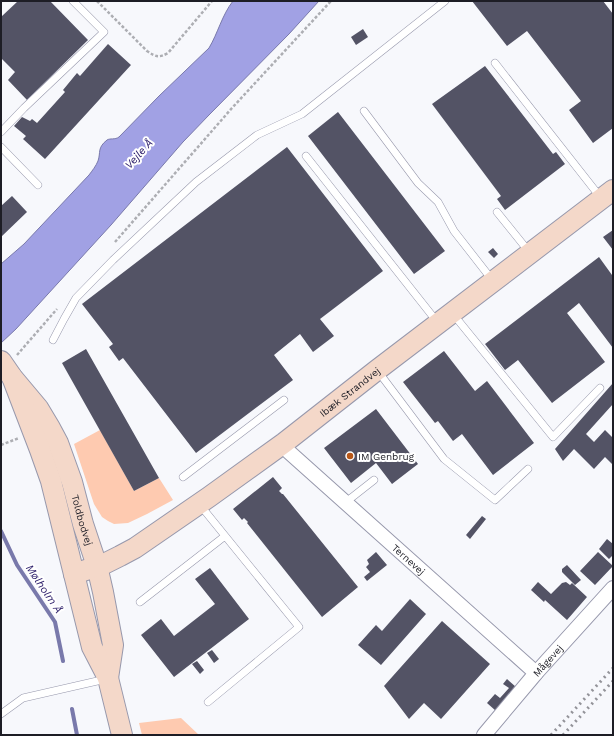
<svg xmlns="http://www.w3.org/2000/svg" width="614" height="736" viewBox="0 0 614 736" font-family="'Work Sans',sans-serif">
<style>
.green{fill:#fecab0}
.water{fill:#a1a1e4;stroke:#7979ab}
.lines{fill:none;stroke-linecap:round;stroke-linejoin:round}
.stream{stroke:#7979ab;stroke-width:4}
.building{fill:#535365}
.lane-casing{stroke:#9798ac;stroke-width:8}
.street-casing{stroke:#9798ac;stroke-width:16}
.secondary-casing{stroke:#9798ac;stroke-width:22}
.path{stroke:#adaeb3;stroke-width:2.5;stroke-dasharray:3 2;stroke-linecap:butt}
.lane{stroke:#fff;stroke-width:7}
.street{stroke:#fff;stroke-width:14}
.secondary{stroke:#f4d8c9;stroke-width:20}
.rail{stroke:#939399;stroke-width:3;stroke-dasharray:2 4;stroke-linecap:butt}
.poi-dot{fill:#b95818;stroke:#fff;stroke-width:1.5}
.labels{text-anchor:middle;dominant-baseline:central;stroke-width:4;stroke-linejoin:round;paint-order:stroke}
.street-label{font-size:10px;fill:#1d1d25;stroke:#fff}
.poi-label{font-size:10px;fill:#1d1d25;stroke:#fff;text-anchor:start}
.water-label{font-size:11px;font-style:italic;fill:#291b68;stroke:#fff}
</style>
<rect width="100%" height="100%" fill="#f7f8fc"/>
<path class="green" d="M100 430 134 491 159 478 173 500 147 514 128 523 114 524 108 521 102 517 94 504 74 444Z
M181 718 199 735H142L139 723Z"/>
<path class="water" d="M233 1H319L289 34 209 115 183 142 111 225 16 329 1 343V264L24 244 89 175C92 171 96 166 98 161 101 152 97 148 107 140 110 138 115 140 119 137L159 96 209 48C218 33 222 15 233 1Z"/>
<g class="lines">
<path class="stream" d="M1 531 17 565 55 622 63 661
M72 709 77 735"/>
</g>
<path class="building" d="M18 1H50L88 40 27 100 8 80 15 72 1 58V17Z
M472 1H603L613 14V128L593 143 569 110 581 101 527 31 507 46Z
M363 29 368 37 356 45 351 37Z
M108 44 131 65 45 159 23 139 26 136 14 126 22 117 30 121 32 119 37 123 65 92 63 90 77 73 80 76Z
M485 66 553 154 556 152 565 164 505 210 497 199 501 196 432 104Z
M338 112 445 251 414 274 308 136Z
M287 147 383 271 320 319 334 336 313 352 300 334 274 355 293 380 196 453 123 358 119 361 109 347 113 344 82 304Z
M12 196 27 212 1 237V206Z
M613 230V250L603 237Z
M493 248 498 254 494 258 488 252Z
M599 257 612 275 613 274V348L579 303 567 313 605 362 552 403 518 360 505 370 485 344Z
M86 349 159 478 134 491 62 363Z
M444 351 475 391 487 381 534 443 493 475 462 434 453 441 438 421 435 423 403 382Z
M613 383V404L586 434 594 442 605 430 613 438V465L605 457 594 469 574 449 563 461 555 449Z
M376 409 418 464 392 484 376 463 351 483 324 448Z
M273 477 282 488 279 491 282 494H283L358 587 322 617 247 523 248 522 244 518 242 520 233 509Z
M482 516 486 519 470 539 466 535Z
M607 539 613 544V555L609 559 599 549Z
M376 552 387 565 367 581 364 577 370 572 366 567 369 564 367 560Z
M598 552 613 566 595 585 580 571Z
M567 565 581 580 575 585 562 572V569Z
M210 568 249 619 174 677 141 635 161 619 174 636 215 604 195 579Z
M538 582 551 594 562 583 566 582 570 585 572 583 587 597 567 620 545 600 544 602 531 590Z
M410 599 426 614 381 665 358 645 376 625 382 631Z
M442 621 490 664 441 719 424 703 409 719 384 686Z
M212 650 219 659 214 663 207 653Z
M197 661 204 670 200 674 192 664Z
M507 679 516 687 496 711 487 703 495 694 500 698 509 688 503 684Z"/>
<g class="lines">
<defs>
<path id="lane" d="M495 63 601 198
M364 111 418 183 438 202 454 231 493 281
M1 132 24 108 104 32 73 1
M1 147 38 185
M306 156 438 323
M497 212 530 253
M453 314 553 437 600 388
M53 340 64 319 76 298 113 260 196 182 257 135 302 114 445 1
M377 370 444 459 495 500 528 469
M183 477 284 400
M346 502 374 480
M200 505 299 627 208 702
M140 602 225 536
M1 714 23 698 106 679"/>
<g id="street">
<path id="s1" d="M284 443 289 452 536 673"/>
<path id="s2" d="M484 735 536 673 613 588"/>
</g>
<g id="secondary">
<path id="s3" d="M1 361 12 377 38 408 50 428 58 443 72 482 83 524 97 566 103 592 113 645 108 678"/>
<path d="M12 377 40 450 51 481 92 647 108 678 122 735"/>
<path id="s4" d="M74 574 104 564 120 556 135 548 209 497 284 443 377 370 613 190"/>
</g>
</defs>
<use href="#lane" class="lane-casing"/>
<use href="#street" class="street-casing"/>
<use href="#secondary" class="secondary-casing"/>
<path class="path" d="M97 1 147 51C156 57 159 58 168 53L212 1
M115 242 232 108 331 1
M17 355 57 309
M1 445 19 438"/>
<use href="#lane" class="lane"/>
<use href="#street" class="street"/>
<use href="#secondary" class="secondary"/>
<path class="rail" d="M551 735 613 668
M563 735 613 681"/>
</g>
<circle class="poi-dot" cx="350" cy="456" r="4"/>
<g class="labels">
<g class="street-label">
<text stroke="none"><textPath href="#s4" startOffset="332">Ibæk Strandvej</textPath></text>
<text stroke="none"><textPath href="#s3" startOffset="181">Toldbodvej</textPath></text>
<text stroke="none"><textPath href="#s1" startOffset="171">Ternevej</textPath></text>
<text stroke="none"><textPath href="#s2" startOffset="98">Mågevej</textPath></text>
</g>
<g class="poi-label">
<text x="358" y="456">IM Genbrug</text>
</g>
<g class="water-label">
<text transform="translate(139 154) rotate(-48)">Vejle Å</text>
<text transform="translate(44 589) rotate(56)">Mølholm Å</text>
</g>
</g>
<rect width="614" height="736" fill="none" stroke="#1d1d25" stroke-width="4"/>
</svg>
